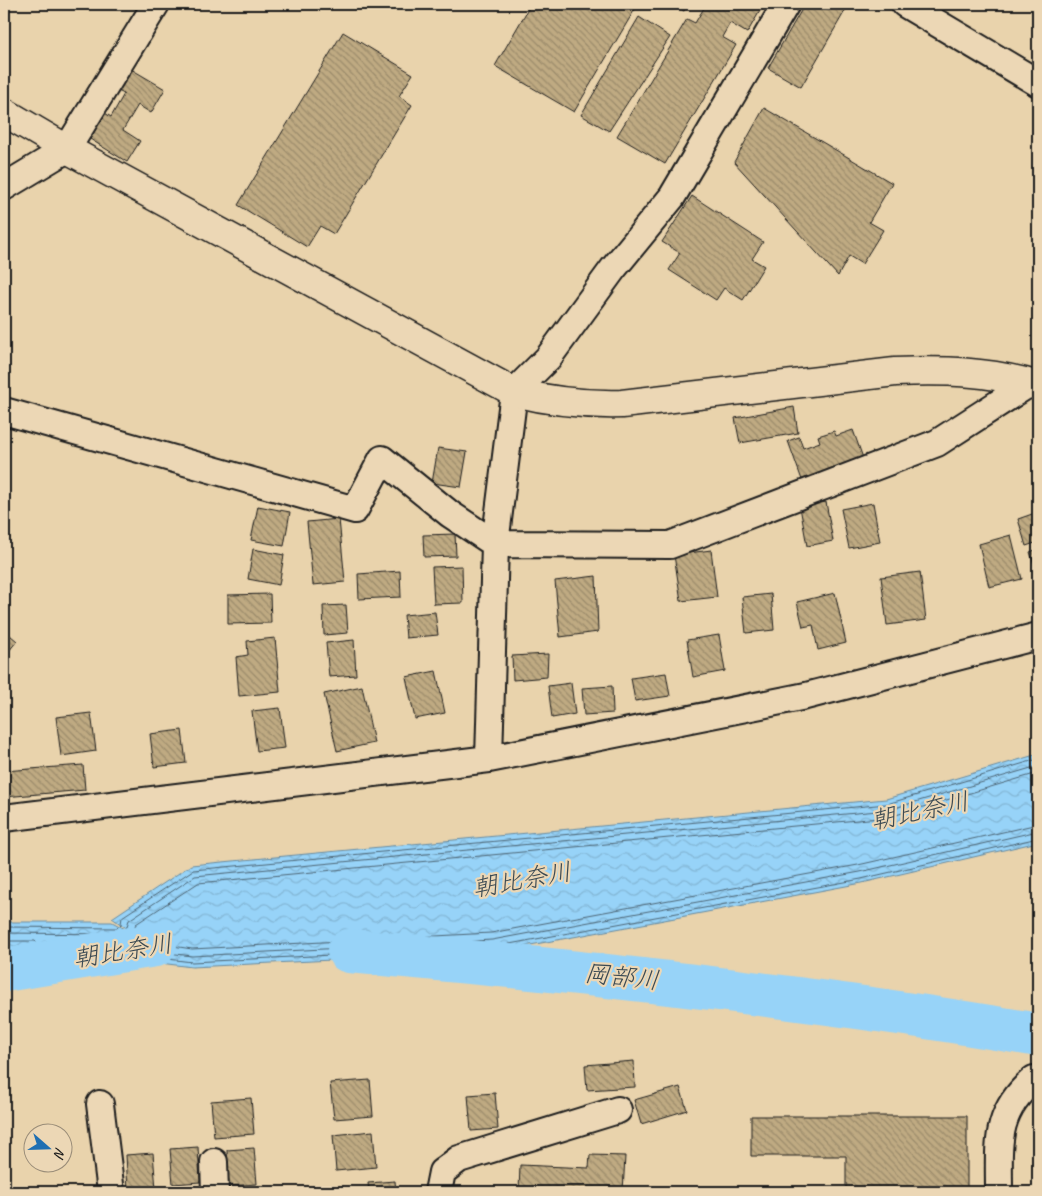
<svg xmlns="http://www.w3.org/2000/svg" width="1042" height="1196" viewBox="0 0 1042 1196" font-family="Caveat,'Klee One',sans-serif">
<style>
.water{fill:url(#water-waves);stroke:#668aa0}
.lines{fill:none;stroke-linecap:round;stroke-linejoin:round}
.shore{stroke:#4d6574;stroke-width:1}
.river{stroke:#97d3f8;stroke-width:44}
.building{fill:url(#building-back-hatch);stroke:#1c1c1c}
.minor-casing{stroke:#1c1c1c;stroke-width:30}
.tertiary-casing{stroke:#1c1c1c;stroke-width:31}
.minor{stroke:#ecd7b5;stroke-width:26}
.tertiary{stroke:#ecd7b5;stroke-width:28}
.labels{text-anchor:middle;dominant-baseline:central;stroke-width:4.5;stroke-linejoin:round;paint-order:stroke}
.water-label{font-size:25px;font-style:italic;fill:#3b4a53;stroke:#ecd7b5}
</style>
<defs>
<pattern id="water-waves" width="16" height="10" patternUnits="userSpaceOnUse" patternTransform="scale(1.25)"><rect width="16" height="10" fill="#97d3f8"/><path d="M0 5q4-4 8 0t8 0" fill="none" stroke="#82b5d4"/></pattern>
<pattern id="building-back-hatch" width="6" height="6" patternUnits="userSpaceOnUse" patternTransform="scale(1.25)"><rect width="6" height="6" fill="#bfaa82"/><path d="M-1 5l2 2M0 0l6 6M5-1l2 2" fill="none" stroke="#9a8a6a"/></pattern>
</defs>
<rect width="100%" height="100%" fill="#e9d3ac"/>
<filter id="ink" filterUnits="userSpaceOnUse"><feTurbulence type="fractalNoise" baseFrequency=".02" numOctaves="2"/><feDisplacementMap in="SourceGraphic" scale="10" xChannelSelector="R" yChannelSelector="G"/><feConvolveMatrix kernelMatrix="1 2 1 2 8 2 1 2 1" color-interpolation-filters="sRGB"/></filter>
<g filter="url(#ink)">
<path class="water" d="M1038 754V842L862 883 493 952 192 967 95 955 4 969V922H112L135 934 112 918 191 865 886 799Z"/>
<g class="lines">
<path class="shore" d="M1038 773 889 817 198 883 136 924 128 939 192 949 491 933 858 865 1038 824
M4 927 117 928 121 924 122 917 193 870 887 804 1038 759
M4 933 119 934 126 929 129 920 195 876 888 810 1038 766
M4 941H35L37 943 35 945 4 950
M4 958 95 944 192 956 492 940 860 872 1038 831
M4 964 95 950 192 962 493 947 861 879 1038 838"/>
<path class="river" d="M349 951C580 971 810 996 1038 1035
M4 970 155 945"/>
</g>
<path class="building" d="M531 4H638L574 112 495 66Z
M672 4H689L684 11Z
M697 4H764L747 33 730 23 722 37 736 45 665 164 617 136 687 19 695 23 704 8Z
M805 4H849L801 87 768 68Z
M639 17 670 37 609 131 581 115Z
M343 32 413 74 399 96 412 105 334 234 320 226 307 247 238 205Z
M131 69 165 89 151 113 138 105 123 130 140 141 127 162 90 139 105 113 111 117 124 94 118 91Z
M764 108 892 183 869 222 883 230 862 264 849 256 838 276 734 162Z
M692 196 763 242 752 259 764 266 743 300 724 288 716 300 669 270 680 253 662 242Z
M794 407 798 433 740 443 735 418Z
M853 430 863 458 802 480 788 441 799 437 803 448 820 442 818 436 834 431 836 436Z
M438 448 467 452 461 487 432 483Z
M826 502 833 541 807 546 800 507Z
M873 503 880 542 849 548 841 509Z
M258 506 290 512 284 546 251 540Z
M1038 512V542L1026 546 1018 519Z
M339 519 345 582 313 585 307 522Z
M455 534 456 556 424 557 423 535Z
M1011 535 1022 579 989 587 979 544Z
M253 549 284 555 279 585 248 579Z
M1038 549V577L1030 552Z
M711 550 717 597 681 601 674 555Z
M462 566 463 603 434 604 432 567Z
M400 571 401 597 359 599 358 574Z
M920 572 926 620 887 625 881 577Z
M596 576 598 632 560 637 555 581Z
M835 593 846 643 818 650 813 625 803 627 797 602Z
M270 594 271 623 228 624V595Z
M771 594 774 630 746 633 742 597Z
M346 605 348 633 324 635 323 606Z
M435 612 438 635 406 638 404 615Z
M4 630 17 641 4 657Z
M719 635 725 671 693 677 687 640Z
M275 638 280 692 239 696 236 657 248 655 247 641Z
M354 640 356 675 329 677 326 643Z
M548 654 547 677 513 680 512 656Z
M436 671 445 713 415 719 406 677Z
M666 673 670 696 635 701 631 678Z
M571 683 575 714 552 718 548 686Z
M362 686 374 743 337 751 324 694Z
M612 686 613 713 584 715 582 688Z
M280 708 285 748 257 751 252 711Z
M91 713 96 751 61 756 56 717Z
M182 730 186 763 154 767 150 734Z
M83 765 85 790 4 797V771Z
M634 1061 635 1087 587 1090 585 1065Z
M370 1080 373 1116 334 1119 330 1083Z
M680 1087 687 1110 641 1124 634 1100Z
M495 1093 498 1129 471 1131 468 1095Z
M251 1098 254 1134 214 1137 211 1101Z
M751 1116H967V1192H846V1156H751Z
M373 1131 376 1167 336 1171 333 1135Z
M198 1147 200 1182 173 1184 170 1149Z
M254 1148 257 1184 229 1186 227 1150Z
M153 1153 156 1189 128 1191 126 1155Z
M590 1155 625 1156 623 1192H519L520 1165 589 1168Z
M395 1181 396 1192H369L368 1183Z"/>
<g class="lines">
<defs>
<path id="minor" d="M905 4 1038 83
M4 187 67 149 156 4
M4 411 355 510 382 459 450 514 495 544 670 545 937 443 1030 383
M489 759 495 544 514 392 548 358 613 269 672 197 786 4
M4 818 489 759 806 696 1038 636
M100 1104 111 1192
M214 1162 215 1192
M438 1192 442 1172 459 1159 618 1110
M999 1192C999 1144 994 1113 1034 1079L1038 1080"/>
<path id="tertiary" d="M4 112 67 149 514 392C550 401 585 405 622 404L895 372C944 370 991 371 1038 386"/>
</defs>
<use href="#minor" class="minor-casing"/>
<use href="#tertiary" class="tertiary-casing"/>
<use href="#minor" class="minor"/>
<use href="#tertiary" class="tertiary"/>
</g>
</g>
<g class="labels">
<g class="water-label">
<text transform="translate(920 811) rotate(-12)">朝比奈川</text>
<text transform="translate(522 880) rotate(-10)">朝比奈川</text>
<text transform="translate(123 951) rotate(-9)">朝比奈川</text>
<text transform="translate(622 977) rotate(6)">岡部川</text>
</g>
</g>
<rect width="1042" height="1196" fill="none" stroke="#ecd7b5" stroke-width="20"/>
<rect x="10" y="10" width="1022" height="1176" fill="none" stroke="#1c1c1c" stroke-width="2" filter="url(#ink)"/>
<g transform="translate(48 1148) rotate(110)"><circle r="24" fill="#ecd7b5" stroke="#998c78"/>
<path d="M0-4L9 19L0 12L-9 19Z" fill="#1f6fb2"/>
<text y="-8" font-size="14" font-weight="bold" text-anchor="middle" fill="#1c1c1c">N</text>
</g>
</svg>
